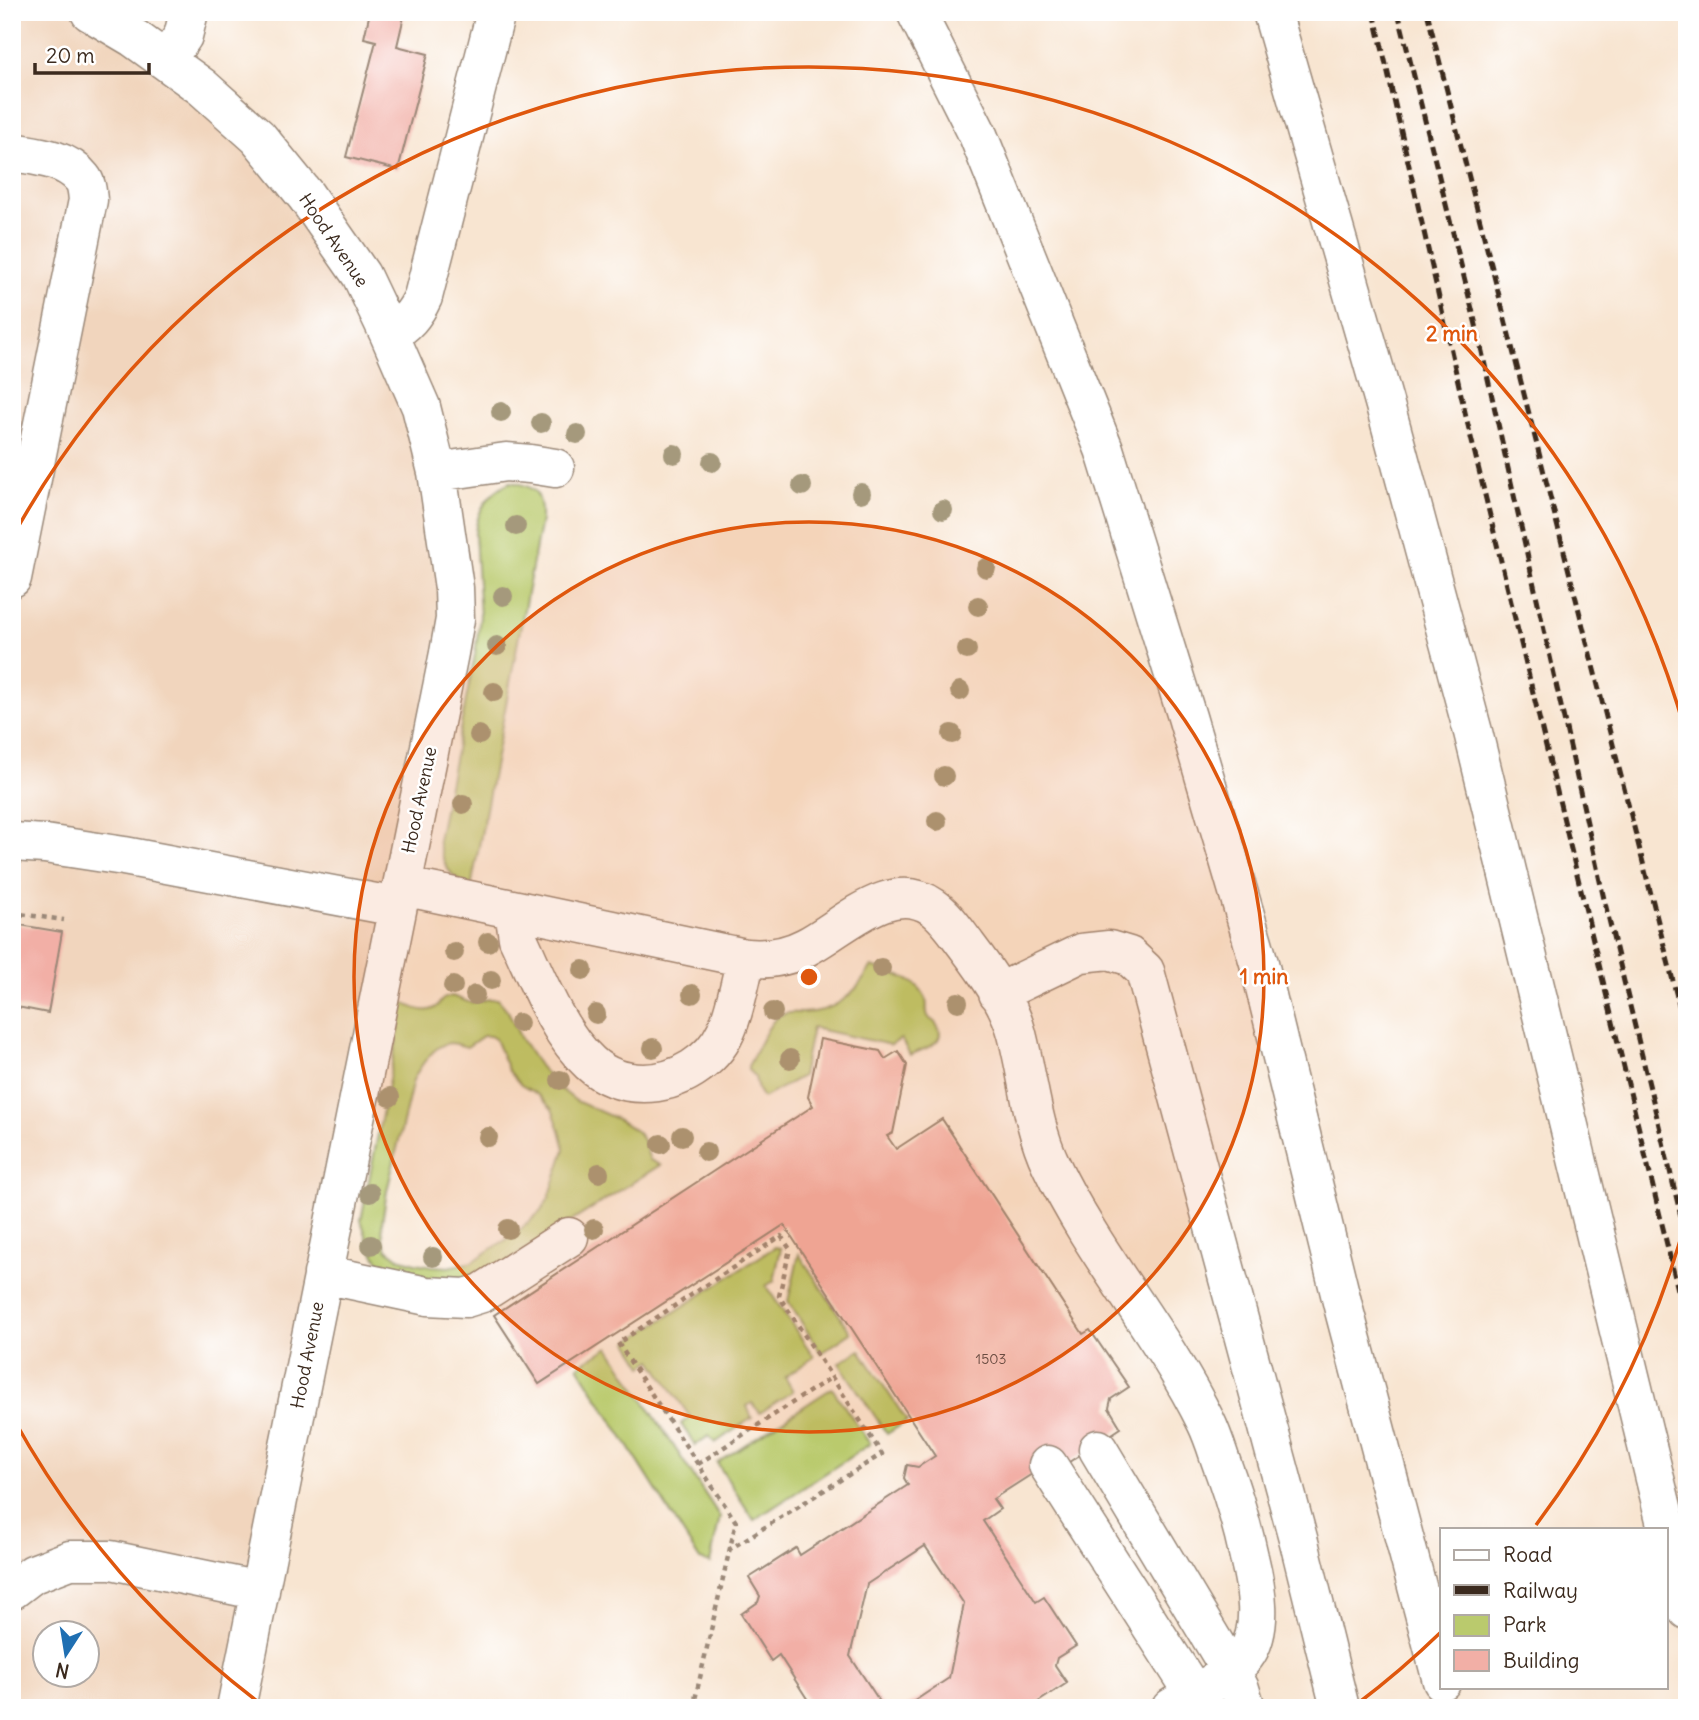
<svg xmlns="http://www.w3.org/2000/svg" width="1699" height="1720" viewBox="0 0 1699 1720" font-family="Delius,sans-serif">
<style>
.built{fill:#f1d5bd;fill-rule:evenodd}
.green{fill:#baca6d;stroke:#7a7a46;stroke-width:2;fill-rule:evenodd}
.building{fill:#f2afa6}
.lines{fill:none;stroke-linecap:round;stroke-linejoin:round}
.minor-casing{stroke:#9a8878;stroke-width:41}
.path{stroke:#9a8878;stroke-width:4.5;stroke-dasharray:5 5;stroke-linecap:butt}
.minor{stroke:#fff;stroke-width:38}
.rail{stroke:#3b2a1e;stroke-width:5;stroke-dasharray:10 5;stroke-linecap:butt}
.tree{fill:#a5997c}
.ring{fill:none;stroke:#df570d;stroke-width:3.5}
.labels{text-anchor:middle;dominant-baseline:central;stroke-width:5;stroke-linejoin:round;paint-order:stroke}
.number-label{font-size:14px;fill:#694b40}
.street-label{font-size:18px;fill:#3b2a1e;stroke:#fff}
.centre{fill:#df570d;stroke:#fff;stroke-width:3.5}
.ring-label{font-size:21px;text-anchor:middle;font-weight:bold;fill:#df570d;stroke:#fff;stroke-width:5;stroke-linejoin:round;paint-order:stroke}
</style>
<rect width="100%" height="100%" fill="#fff"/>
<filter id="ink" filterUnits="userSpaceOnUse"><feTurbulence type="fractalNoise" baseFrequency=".0143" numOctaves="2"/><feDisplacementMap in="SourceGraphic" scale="14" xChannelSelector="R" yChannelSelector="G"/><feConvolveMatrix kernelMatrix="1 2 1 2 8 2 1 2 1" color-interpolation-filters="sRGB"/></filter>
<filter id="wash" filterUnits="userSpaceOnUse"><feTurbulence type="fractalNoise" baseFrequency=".00686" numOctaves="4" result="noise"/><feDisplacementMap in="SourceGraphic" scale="28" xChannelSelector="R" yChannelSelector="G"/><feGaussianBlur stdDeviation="1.57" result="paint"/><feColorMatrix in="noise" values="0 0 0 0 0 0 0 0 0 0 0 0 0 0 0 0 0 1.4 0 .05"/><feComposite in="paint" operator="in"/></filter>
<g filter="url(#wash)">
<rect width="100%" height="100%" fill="#f8e5d1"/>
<path class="built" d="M12 12H84L199 88 358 276 419 408 450 586 228 1708H12ZM46 1632H88V1674H46Z"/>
<path class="green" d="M510 482C537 486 542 494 541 520L471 888C448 876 443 865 438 840L475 655 480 617 475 534C477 510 488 493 510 482Z
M871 967C889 972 921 979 926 1000 928 1006 925 1010 928 1016 933 1024 930 1016 936 1024 950 1043 923 1049 910 1055L901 1039 891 1045 812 1028 802 1076 763 1098 758 1090 755 1077 748 1070V1066C756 1052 765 1029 776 1018 783 1011 793 1013 802 1013 835 1013 856 994 871 967Z
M452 996 471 1003 489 999H498L508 1011 521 1039 540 1067 557 1086 576 1101 619 1120 637 1132 643 1140 650 1160 660 1165 487 1275 457 1285 390 1272C373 1260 367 1239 361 1220L404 1003C411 1007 424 1013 433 1009 442 1005 437 999 452 996ZM483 1036H490L495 1039 508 1070 521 1085 538 1095 552 1109 560 1130 565 1149 549 1198 541 1211 519 1231 472 1262 448 1267 432 1266 415 1263 399 1258 387 1249 383 1239 382 1222 387 1191 413 1080C419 1068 434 1044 450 1043 455 1043 462 1046 467 1047Z
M775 1247 781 1248 774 1281 766 1286 814 1357 785 1377 793 1391 760 1413 752 1403 747 1406 752 1418 715 1443 709 1436 695 1445 681 1424 690 1417 652 1360 643 1366 628 1342Z
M799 1254 851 1333 821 1353 788 1301Z
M609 1347 720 1517 710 1563 700 1560 578 1366Z
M860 1350 907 1421 887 1434 839 1363Z
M832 1388 870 1444 754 1520 717 1463Z"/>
<g id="blocks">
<path class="building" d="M370 12H405L397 46 428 54 398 170 346 157 376 41 364 38Z
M14 924 62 932 48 1013 12 1006Z
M820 1039 880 1051 885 1059 898 1051 907 1065 893 1133 887 1136 896 1149 942 1119 1083 1334 1090 1330 1129 1387 1111 1399 1109 1408 1121 1428 1063 1466 1057 1458 993 1499 1000 1509 983 1521 1036 1602 1044 1597 1076 1646 1057 1658 1055 1665 1067 1683 1029 1708H1015L1014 1706 1011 1708H904L949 1678 964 1604 925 1546 867 1584 850 1656 884 1708H813L779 1655 771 1661 741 1614 758 1602 760 1596 749 1578 796 1548 800 1555 908 1485 904 1478 907 1465 918 1467 935 1456 784 1225 539 1384 494 1315 813 1106 808 1097Z"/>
</g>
</g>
<g filter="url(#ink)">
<use href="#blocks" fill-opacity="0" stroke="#9a8878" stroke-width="2"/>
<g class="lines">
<defs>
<path id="minor" d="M90 12 134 38 202 87 258 137 306 196 361 275 389 334 421 407 437 472 454 588 455 619 449 653 236 1708
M916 12 978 135 1104 449 1187 717 1259 963 1344 1310 1442 1681
M1272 12 1390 423 1473 732 1687 1610
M166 60 183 36 189 12
M12 152C35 156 66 158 82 178 87 184 87 192 88 200L12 578
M389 334C406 325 415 314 423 297L496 12
M437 472 506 462 530 464 555 468
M12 842 45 844 124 856 397 907
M402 886 746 958C767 960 787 957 806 947 842 929 890 877 933 907 947 917 957 933 967 946 986 971 1009 1003 1017 1034 1028 1076 1032 1126 1051 1165 1094 1256 1162 1332 1206 1422 1212 1434 1216 1447 1220 1459 1232 1491 1242 1524 1249 1557 1256 1586 1265 1629 1245 1656 1231 1676 1193 1694 1171 1708
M519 911 516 924 518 938C537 978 557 1033 590 1063 605 1077 624 1083 644 1083 678 1083 712 1062 726 1031 736 1008 740 982 746 958
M998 993 1081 953 1109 950 1129 956 1145 971 1299 1542 1340 1708
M323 1274 427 1296 466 1298 482 1293 569 1237
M1098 1449 1231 1671 1240 1689 1246 1708
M1048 1465 1194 1693
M12 1590 33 1574 70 1560H111L260 1591"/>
</defs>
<use href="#minor" class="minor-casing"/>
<path class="path" d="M12 913 64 920
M698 1464 832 1377
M693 1708 736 1522 618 1343 781 1236 790 1249 779 1296 882 1454 730 1549"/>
<use href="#minor" class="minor"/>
<path class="rail" d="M1374 12 1467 421 1687 1327
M1398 12 1476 325 1604 899 1687 1241
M1427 12 1687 1036"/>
</g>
<g class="tree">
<circle cx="501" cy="412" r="10"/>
<circle cx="541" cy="423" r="10"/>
<circle cx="577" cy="434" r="10"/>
<circle cx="674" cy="454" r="10"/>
<circle cx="712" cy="462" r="10"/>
<circle cx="802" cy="486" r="10"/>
<circle cx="861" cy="493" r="10"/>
<circle cx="943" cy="510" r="10"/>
<circle cx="516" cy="526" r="10"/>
<circle cx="986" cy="568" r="10"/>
<circle cx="503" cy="596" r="10"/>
<circle cx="978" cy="606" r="10"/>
<circle cx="497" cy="646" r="10"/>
<circle cx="967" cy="650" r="10"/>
<circle cx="960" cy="691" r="10"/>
<circle cx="494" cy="692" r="10"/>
<circle cx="952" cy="734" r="10"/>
<circle cx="479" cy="735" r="10"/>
<circle cx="944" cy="776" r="10"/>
<circle cx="463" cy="804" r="10"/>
<circle cx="937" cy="821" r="10"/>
<circle cx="488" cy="942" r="10"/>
<circle cx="454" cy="952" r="10"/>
<circle cx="881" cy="968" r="10"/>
<circle cx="583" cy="970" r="10"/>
<circle cx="491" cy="980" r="10"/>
<circle cx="453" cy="986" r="10"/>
<circle cx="692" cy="994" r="10"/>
<circle cx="475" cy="995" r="10"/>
<circle cx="958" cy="1002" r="10"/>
<circle cx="773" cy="1012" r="10"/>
<circle cx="596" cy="1014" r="10"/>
<circle cx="519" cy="1023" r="10"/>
<circle cx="653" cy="1048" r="10"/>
<circle cx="790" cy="1059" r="10"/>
<circle cx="560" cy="1080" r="10"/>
<circle cx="390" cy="1097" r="10"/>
<circle cx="682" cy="1136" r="10"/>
<circle cx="488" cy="1137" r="10"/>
<circle cx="661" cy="1144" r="10"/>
<circle cx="706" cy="1152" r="10"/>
<circle cx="599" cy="1173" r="10"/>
<circle cx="370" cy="1193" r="10"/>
<circle cx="508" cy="1229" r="10"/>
<circle cx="594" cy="1229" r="10"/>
<circle cx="371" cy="1245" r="10"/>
<circle cx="433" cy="1257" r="10"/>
</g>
</g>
<circle cx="809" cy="977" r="455" fill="#df570d" fill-opacity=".12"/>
<g class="ring">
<circle cx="809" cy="977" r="455"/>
<path d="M1686 1220A910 910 0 0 1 1536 1525M1441 1632A910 910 0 0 1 1357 1704M261 1704A910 910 0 0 1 13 1418M13 536A910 910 0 0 1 1686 734"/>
</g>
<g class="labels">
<g class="number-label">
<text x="991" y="1359">1503</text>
</g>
<g class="street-label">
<text transform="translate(334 240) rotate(56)">Hood Avenue</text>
<text transform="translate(419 800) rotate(-78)">Hood Avenue</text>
<text transform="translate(307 1355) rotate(-79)">Hood Avenue</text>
</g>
</g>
<circle cx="809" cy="977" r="10" class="centre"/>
<g class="ring-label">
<text x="1452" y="341">2 min</text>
<text x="1264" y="984">1 min</text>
</g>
<rect width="1699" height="1720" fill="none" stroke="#fff" stroke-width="42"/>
<rect x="1440" y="1528" width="228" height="161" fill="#ffffff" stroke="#b1aaa5" stroke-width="2"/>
<rect x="1454" y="1550" width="35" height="10" fill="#ffffff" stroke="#b1aaa5" stroke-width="2"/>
<text x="1503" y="1562" font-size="21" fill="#3b2a1e">Road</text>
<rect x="1454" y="1585" width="35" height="10" fill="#3b2a1e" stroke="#b1aaa5" stroke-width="2"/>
<text x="1503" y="1598" font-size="21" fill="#3b2a1e">Railway</text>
<rect x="1454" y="1615" width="35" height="21" fill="#baca6d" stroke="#b1aaa5" stroke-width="2"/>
<text x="1503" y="1632" font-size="21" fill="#3b2a1e">Park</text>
<rect x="1454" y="1650" width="35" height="21" fill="#f2afa6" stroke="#b1aaa5" stroke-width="2"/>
<text x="1503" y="1668" font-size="21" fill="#3b2a1e">Building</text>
<g transform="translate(66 1654) rotate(192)"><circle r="33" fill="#ffffff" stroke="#b1aaa5" stroke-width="2"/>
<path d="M0-5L12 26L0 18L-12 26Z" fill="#1f6fb2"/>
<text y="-10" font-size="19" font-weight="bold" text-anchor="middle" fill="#3b2a1e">N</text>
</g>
<path d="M35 63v10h114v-10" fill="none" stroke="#3b2a1e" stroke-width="3.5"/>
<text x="46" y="63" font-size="21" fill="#3b2a1e" stroke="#ffffff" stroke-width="5" paint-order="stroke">20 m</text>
</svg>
